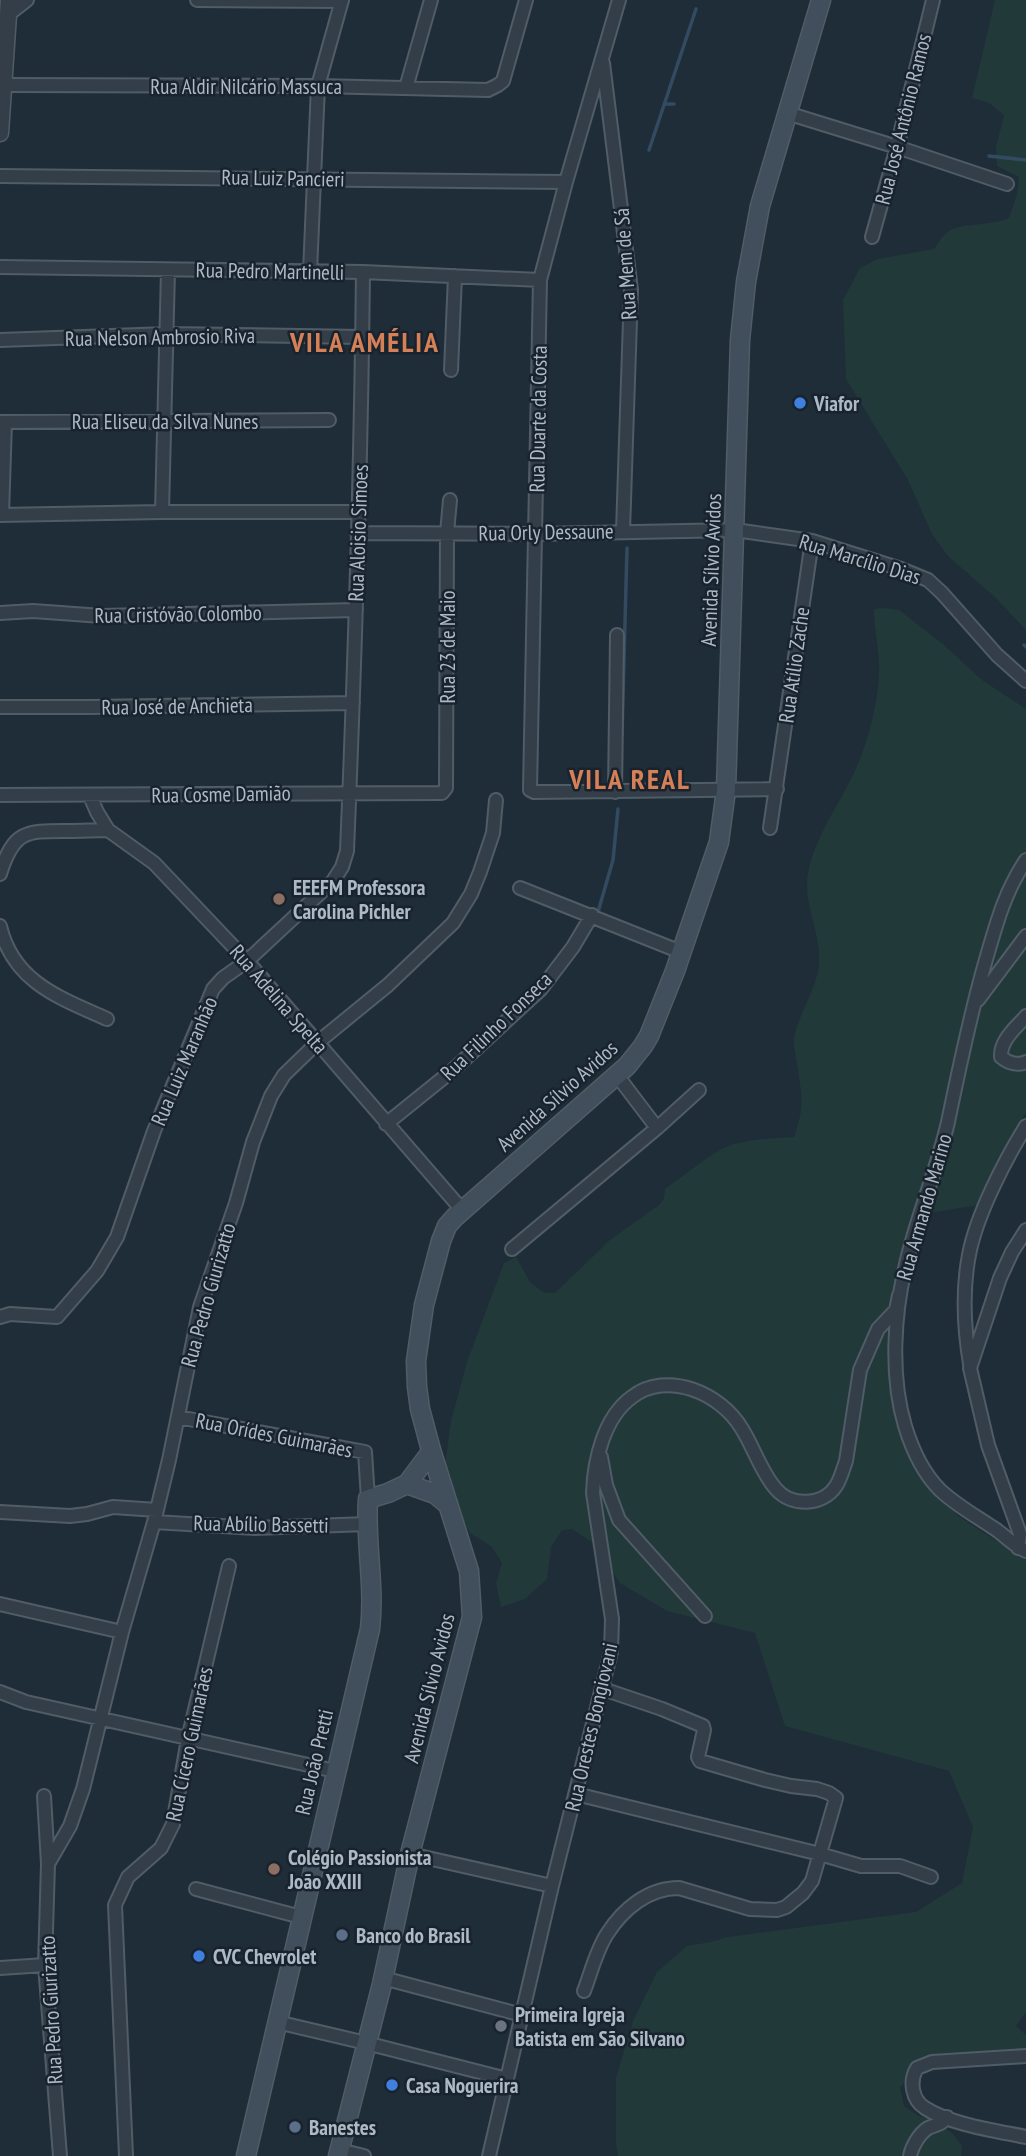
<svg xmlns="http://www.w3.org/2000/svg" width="1026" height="2156" viewBox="0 0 1026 2156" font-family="'PT Sans Narrow',sans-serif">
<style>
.green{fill:#213939}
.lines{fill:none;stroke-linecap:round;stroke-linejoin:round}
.stream{stroke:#324b60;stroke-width:3.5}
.minor-casing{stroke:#505c66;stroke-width:16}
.tertiary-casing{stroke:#505c66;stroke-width:19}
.secondary-casing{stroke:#505c66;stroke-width:21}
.minor{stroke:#333e48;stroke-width:12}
.tertiary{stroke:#333e48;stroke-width:16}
.secondary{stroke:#414e5c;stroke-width:18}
.shop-dot{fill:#3f7fe0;stroke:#19232d;stroke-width:2.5}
.education-dot{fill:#8d6e63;stroke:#19232d;stroke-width:2.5}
.service-dot{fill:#5c6f8a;stroke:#19232d;stroke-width:2.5}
.worship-dot{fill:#6b7280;stroke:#19232d;stroke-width:2.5}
.labels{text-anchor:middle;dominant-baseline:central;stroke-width:5;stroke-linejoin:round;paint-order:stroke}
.street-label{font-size:21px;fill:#adb9c5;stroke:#19232d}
.poi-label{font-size:21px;font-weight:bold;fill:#adb9c5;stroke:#19232d;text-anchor:start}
.district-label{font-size:28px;font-weight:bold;letter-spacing:2px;fill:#d68057;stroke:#19232d}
</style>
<rect width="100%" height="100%" fill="#1f2d38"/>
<path class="green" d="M995 0H1026V630L996 598 948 556 932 534 908 480 846 379 843 300 860 268 878 259 934 249C937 245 940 239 944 235 957 221 991 227 1009 218L1017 194 1019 177 997 166 996 148 1004 115 989 103 972 98Z
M883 608 899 610 944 645 982 680 1026 709V1113L1016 1127 979 1205 916 1215 890 1356V1387L909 1456 933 1491 958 1516 1026 1560V2012L1016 2026 1026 2035V2054L942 2062 916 2071 900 2087 904 2106 919 2116 937 2121 953 2134 962 2146 961 2156H618L616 2144V2078L633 2021 657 1972 687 1946 711 1942 728 1937 916 1912 962 1883 973 1827 949 1771 785 1726 755 1633 667 1611 620 1583 592 1542 572 1529 562 1530 551 1547 547 1579 525 1599 501 1607 496 1583 502 1563 492 1547 470 1533 449 1500 444 1473 451 1421 467 1362 504 1263 516 1257 530 1282 544 1293H555L610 1240 659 1205 664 1199 665 1189C683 1177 715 1149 734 1144 753 1139 774 1138 794 1137 805 1106 802 1097 797 1064 796 1056 793 1046 794 1038 800 1008 822 983 819 952 817 926 803 899 808 873 816 832 844 799 859 761 871 731 880 695 879 662 878 644 874 627 874 609Z"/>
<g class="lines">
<path class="stream" d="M665 104H674
M649 150 696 9
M989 156 1026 160
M1024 645 1026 647
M622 735 627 548
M598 912 613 860 618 809"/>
<defs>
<path id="minor" d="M197 0 342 1
M619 0 566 182 540 280 530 790 534 792 777 789
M9 14 27 0
M603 63 631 290 623 531
M4 85 318 86 488 90 498 85 503 81 526 0
M406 88 431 0
M787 113 897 147 1007 184
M0 176 566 182
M872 237 897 147 933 0
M0 267 363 272 540 280
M310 272 318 86 342 0
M0 340 167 334 362 337
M451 370 455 276
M0 422 329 420
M162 512 168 270
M0 515 162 512H358
M2 515 5 422
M357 533 536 534 735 530 812 541 901 569 928 580 942 593 997 655 1026 681
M0 613 33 611 102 616 356 610
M0 707H91L353 703
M615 792 617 635
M0 795 442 793 446 788 447 533 450 500
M90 796 97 812 108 830 154 863 247 961 463 1211
M770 828 812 541
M1026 860C1004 893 996 925 985 963 970 1015 959 1069 948 1122 937 1170 917 1216 906 1264 894 1314 890 1376 905 1426 912 1449 923 1473 940 1490 956 1505 974 1515 992 1527 1004 1534 1012 1545 1026 1551
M0 874C14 829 27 831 70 831 82 831 95 830 108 830
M520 888 681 952
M0 926C13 982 60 998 107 1019
M978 1000 1026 936
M1026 1016C1016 1028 1000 1040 1001 1057 1008 1063 1018 1066 1026 1062
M616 1074 657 1128
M386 1124 453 1070 541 989 573 947 592 915
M512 1249 657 1128 699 1090
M0 1317 10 1314 57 1317 97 1271 117 1237 154 1131 213 989 223 978 247 961 333 881 342 867 347 851C355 658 361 465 363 272
M970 1364C964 1328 962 1291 969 1255 976 1216 1005 1160 1026 1126
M178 1417 365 1452 368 1499
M601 1457 606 1485 619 1520 705 1616
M0 1512 70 1516 87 1514 113 1507 157 1510
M154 1522 255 1528 368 1524
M1018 1548 1020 1534 988 1445 970 1368 1000 1278 1012 1252 1026 1230
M0 1604 122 1632
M0 1692 26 1702 335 1771
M576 1794 820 1854 861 1866H900L931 1877
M44 1796 48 1864
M410 1854 552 1886
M196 1889 301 1917
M0 1968 45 1965
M383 1978 522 2015
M584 1991C591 1973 596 1951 607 1934 623 1909 648 1888 679 1888L750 1909 777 1910 786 1907 803 1893 812 1881 836 1798 829 1793 817 1789 791 1786 765 1780 700 1761 698 1757 704 1730 703 1726 662 1709 603 1689
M277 2022 366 2043 507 2079
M1026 2056 932 2062 917 2068C909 2081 912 2100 925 2108 949 2124 997 2131 1026 2137
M339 2150 364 2156
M60 2156 45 1965 48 1864 70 1826 83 1789 122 1632 154 1522 169 1460 200 1307 236 1203 253 1142 271 1096 284 1075 317 1043 388 985 453 923 471 894 480 872 493 833 496 800
M126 2156 115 1905 128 1877 161 1848 173 1824 188 1739 229 1566
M489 2156 552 1886 611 1652 612 1619 593 1493C594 1460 604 1417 632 1397 667 1370 721 1393 742 1429 754 1448 761 1472 776 1489 791 1507 823 1506 836 1486 841 1478 843 1469 846 1461L860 1370 878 1329 896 1310 899 1295
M910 2156C912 2146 919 2134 928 2128 937 2124 941 2125 947 2117"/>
<path id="tertiary" d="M0 133 9 0"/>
<path id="secondary" d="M407 1484 431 1452
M246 2156 370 1629C375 1585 365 1542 368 1499L388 1493 407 1484 435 1494 447 1504
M338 2156 382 1984 410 1854 472 1617 469 1571 431 1450 420 1409 417 1387 416 1361 424 1305 441 1241 447 1226 455 1217 627 1066 643 1046 649 1036 675 971 719 842 726 790 740 340 746 282 760 206 821 0"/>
</defs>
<use href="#minor" class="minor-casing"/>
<use href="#tertiary" class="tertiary-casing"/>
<use href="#secondary" class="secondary-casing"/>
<use href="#minor" class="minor"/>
<use href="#tertiary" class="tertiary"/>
<use href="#secondary" class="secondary"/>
</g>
<g class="shop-dot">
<circle cx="800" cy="403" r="7"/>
<circle cx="199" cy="1956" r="7"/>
<circle cx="392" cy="2085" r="7"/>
</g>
<g class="education-dot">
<circle cx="279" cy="899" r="7"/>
<circle cx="274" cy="1869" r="7"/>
</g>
<g class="service-dot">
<circle cx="342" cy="1935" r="7"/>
<circle cx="295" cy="2127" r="7"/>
</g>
<circle class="worship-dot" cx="501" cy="2026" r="7"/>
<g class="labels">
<g class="street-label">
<text x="246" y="86">Rua Aldir Nilcário Massuca</text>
<text transform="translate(903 119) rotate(-76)">Rua José Antônio Ramos</text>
<text transform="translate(283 178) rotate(1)">Rua Luiz Pancieri</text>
<text transform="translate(625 264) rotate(-94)">Rua Mem de Sá</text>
<text transform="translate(270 271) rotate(1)">Rua Pedro Martinelli</text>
<text transform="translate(160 337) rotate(-1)">Rua Nelson Ambrosio Riva</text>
<text transform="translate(538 419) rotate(-89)">Rua Duarte da Costa</text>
<text x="165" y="421">Rua Eliseu da Silva Nunes</text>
<text transform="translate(546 532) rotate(-1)">Rua Orly Dessaune</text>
<text transform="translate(358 533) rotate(-88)">Rua Aloisio Simoes</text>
<text transform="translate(860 559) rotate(17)">Rua Marcílio Dias</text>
<text transform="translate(711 570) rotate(-88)">Avenida Sílvio Avidos</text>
<text transform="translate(178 614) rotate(-1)">Rua Cristóvão Colombo</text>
<text transform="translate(447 647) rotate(-90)">Rua 23 de Maio</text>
<text transform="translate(794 665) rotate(-82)">Rua Atílio Zache</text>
<text transform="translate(177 706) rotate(-1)">Rua José de Anchieta</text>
<text transform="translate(221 794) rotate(-1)">Rua Cosme Damião</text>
<text transform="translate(279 999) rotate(49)">Rua Adelina Spelta</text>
<text transform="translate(496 1026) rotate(-44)">Rua Filinho Fonseca</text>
<text transform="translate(184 1061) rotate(-67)">Rua Luiz Maranhão</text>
<text transform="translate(557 1096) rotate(-42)">Avenida Sílvio Avidos</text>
<text transform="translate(924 1207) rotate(-74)">Rua Armando Marino</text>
<text transform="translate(208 1295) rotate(-74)">Rua Pedro Giurizatto</text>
<text transform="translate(274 1435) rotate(11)">Rua Orídes Guimarães</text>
<text transform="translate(261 1524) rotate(1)">Rua Abílio Bassetti</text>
<text transform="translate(429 1688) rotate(-76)">Avenida Sílvio Avidos</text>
<text transform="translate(591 1727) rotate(-77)">Rua Orestes Bongiovani</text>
<text transform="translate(189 1744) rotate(-78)">Rua Cícero Guimarães</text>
<text transform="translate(314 1762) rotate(-77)">Rua João Pretti</text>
<text transform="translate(51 2010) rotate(-93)">Rua Pedro Giurizatto</text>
</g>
<g class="poi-label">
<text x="814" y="403">Viafor</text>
<text x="293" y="887">EEEFM Professora<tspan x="293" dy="24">Carolina Pichler</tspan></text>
<text x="288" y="1857">Colégio Passionista<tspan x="288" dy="24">João XXIII</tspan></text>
<text x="356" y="1935">Banco do Brasil</text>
<text x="213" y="1956">CVC Chevrolet</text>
<text x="515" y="2014">Primeira Igreja<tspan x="515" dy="24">Batista em São Silvano</tspan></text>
<text x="406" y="2085">Casa Noguerira</text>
<text x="309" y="2127">Banestes</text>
</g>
<g class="district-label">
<text x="365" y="341">VILA AMÉLIA</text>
<text x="630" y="778">VILA REAL</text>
</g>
</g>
</svg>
